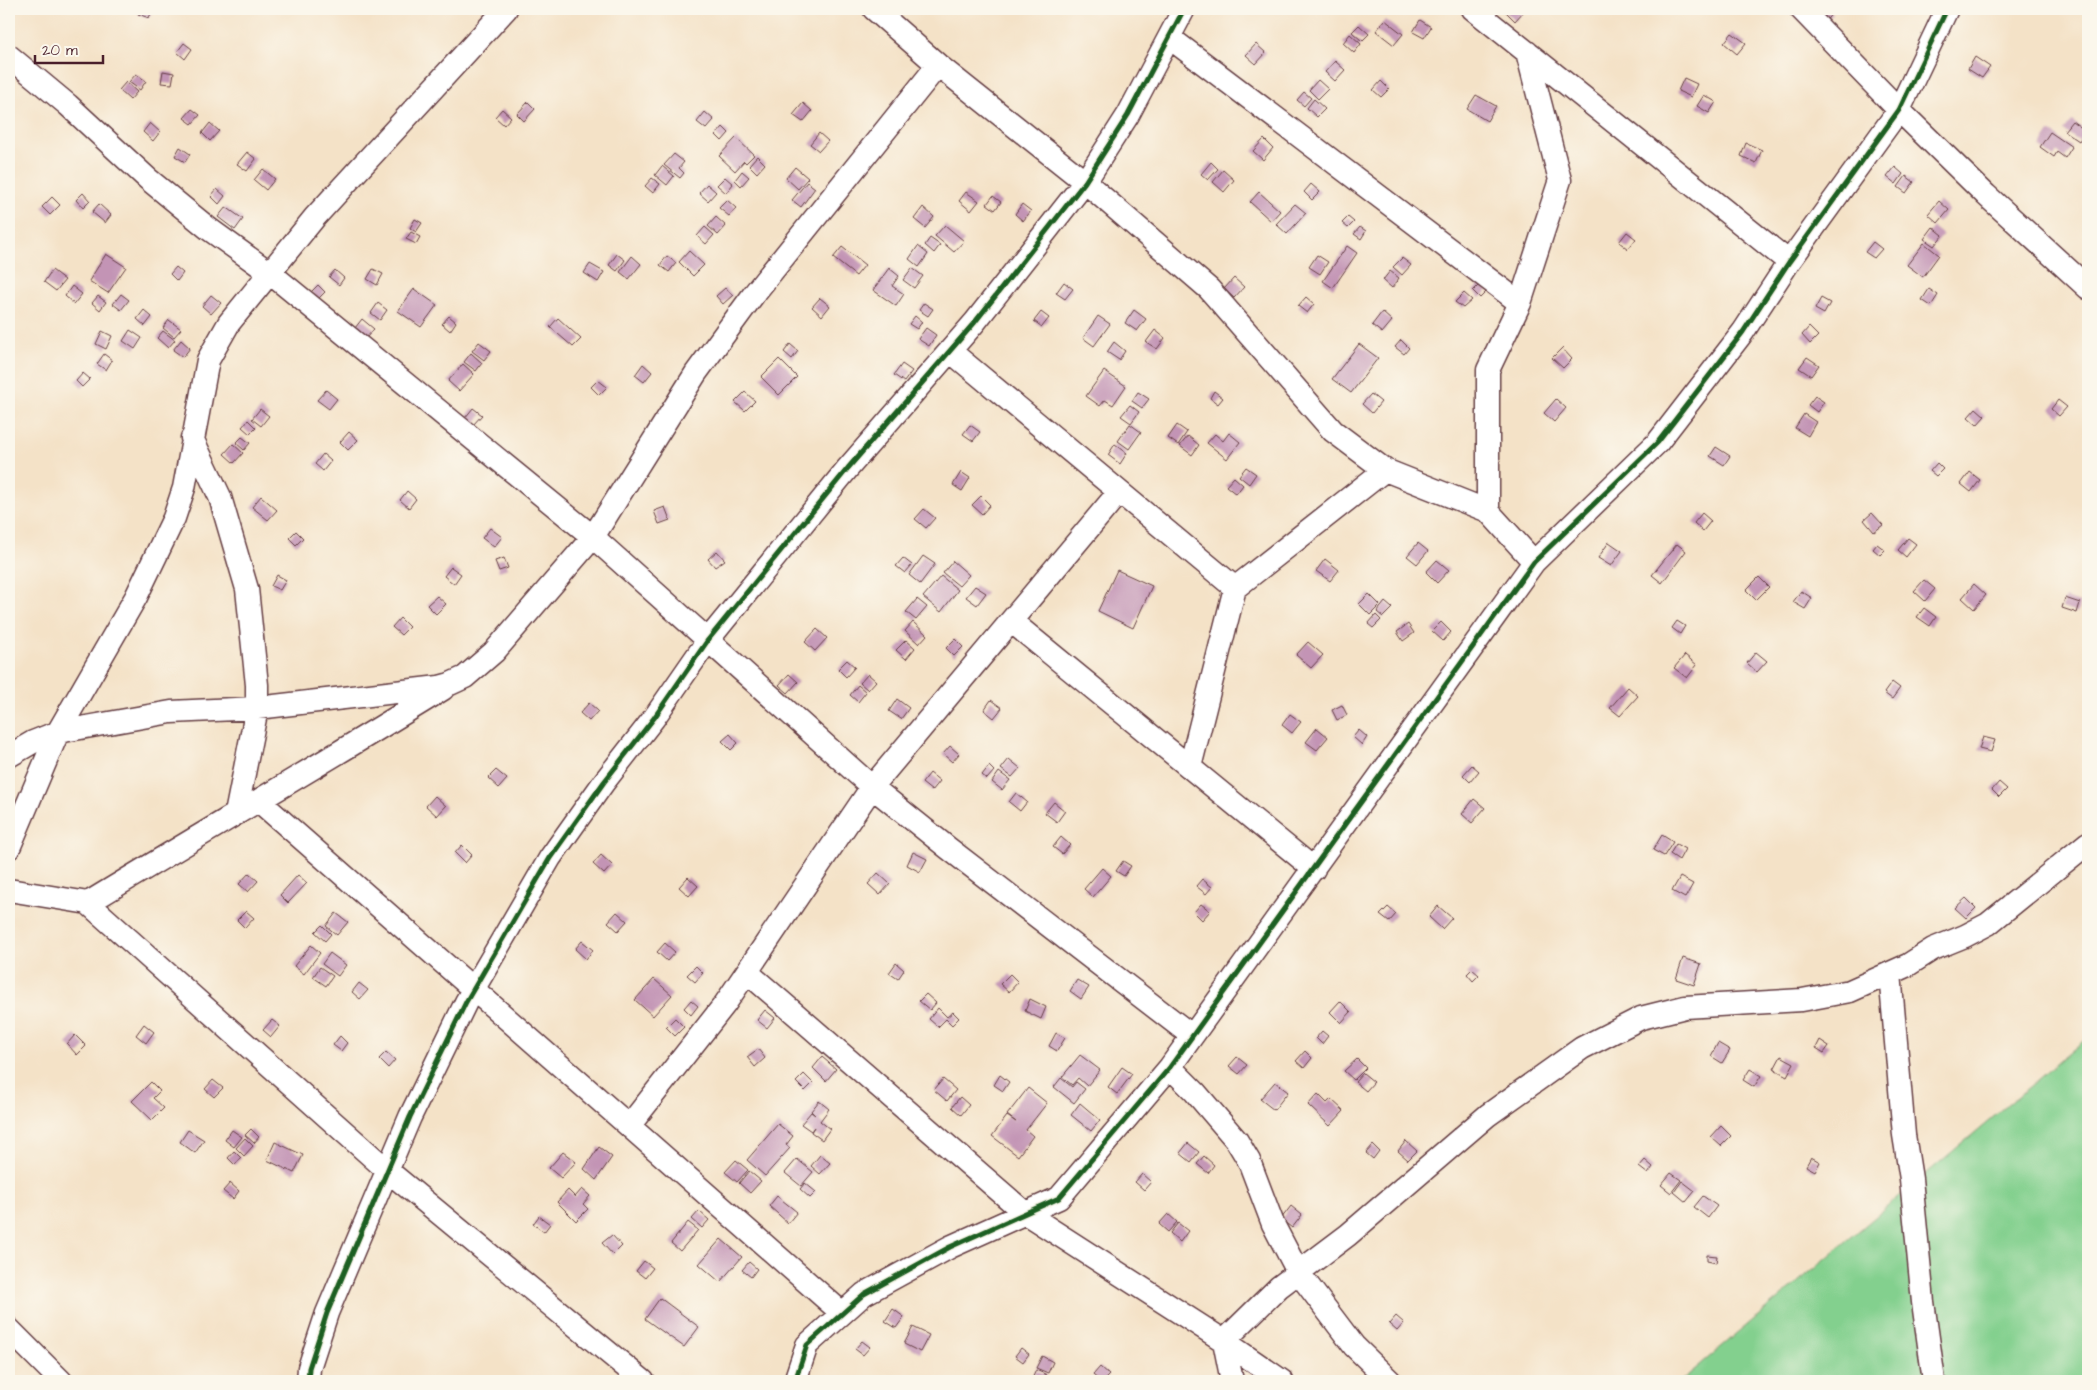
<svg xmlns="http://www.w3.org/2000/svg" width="2097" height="1390" viewBox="0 0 2097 1390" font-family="'Architects Daughter',sans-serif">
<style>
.green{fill:#83d08e;stroke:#66785c}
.building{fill:#c394b5}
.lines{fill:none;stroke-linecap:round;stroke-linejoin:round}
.minor-casing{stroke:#643c42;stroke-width:25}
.minor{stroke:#fff;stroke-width:22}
.cycleway-casing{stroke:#fbf7ec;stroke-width:8}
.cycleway{stroke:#1b5e20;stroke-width:5}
</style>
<rect width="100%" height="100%" fill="#fbf7ec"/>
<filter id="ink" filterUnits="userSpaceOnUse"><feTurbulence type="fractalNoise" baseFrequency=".02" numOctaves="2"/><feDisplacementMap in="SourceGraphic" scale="10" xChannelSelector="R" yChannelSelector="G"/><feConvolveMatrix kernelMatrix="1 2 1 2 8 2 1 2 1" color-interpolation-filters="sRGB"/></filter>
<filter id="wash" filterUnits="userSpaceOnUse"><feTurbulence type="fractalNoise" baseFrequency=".0096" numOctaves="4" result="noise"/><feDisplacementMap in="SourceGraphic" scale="20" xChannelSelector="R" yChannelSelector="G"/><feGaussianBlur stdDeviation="1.12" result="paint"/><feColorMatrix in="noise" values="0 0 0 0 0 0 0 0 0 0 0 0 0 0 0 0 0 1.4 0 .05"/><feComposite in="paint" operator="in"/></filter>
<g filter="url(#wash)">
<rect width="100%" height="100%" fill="#f4e2c7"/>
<path class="green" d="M2088 1037V1381H1681Z"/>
<g id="blocks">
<path class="building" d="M140 9H153L149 18 138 14Z
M1509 9H1522L1524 11 1515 21 1506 12Z
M1825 9 1832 13 1825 22 1818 16Z
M1385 20 1403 34 1394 45 1376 31Z
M1420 20 1431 27 1424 38 1413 32Z
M1359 25 1369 34 1362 41 1352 32Z
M1732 33 1746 43 1737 54 1724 43Z
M1350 34 1361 44 1354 53 1343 43Z
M184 43 192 49 185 59 177 52Z
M1256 44 1266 53 1256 64 1246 55Z
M1975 57 1990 67 1982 78 1968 69Z
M1335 61 1345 70 1335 81 1325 72Z
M163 71 174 73 172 84 161 83Z
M136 74 146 81 140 90 129 82Z
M1684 78 1697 84 1691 97 1678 91Z
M1318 80 1328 89 1318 99 1309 90Z
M1381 81 1389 89 1381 97 1373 90Z
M126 82 137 92 130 100 119 90Z
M1304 92 1311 98 1304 106 1297 100Z
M1476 95 1496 106 1487 121 1467 109Z
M1704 95 1716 102 1709 113 1697 106Z
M1314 99 1325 109 1317 117 1307 108Z
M528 102 535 109 524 121 517 114Z
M803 103 812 111 803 122 793 115Z
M192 109 200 115 192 124 184 118Z
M502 109 511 117 504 125 495 117Z
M705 112 714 120 706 129 697 122Z
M2072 121 2086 131 2079 141 2064 131Z
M150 123 160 132 153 141 143 132Z
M210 123 219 131 210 141 202 133Z
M723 127 729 133 722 141 716 135Z
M2050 132 2072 147 2065 158 2057 152 2054 157 2040 147Z
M819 133 828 141 819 151 810 144Z
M736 138 754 155 746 163 744 161 735 171 719 156Z
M1264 139 1273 148 1263 160 1253 151Z
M1746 143 1762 150 1756 163 1741 156Z
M180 147 190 154 185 162 175 156Z
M247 152 256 159 247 171 237 164Z
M674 154 684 162 679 168 684 173 680 178 664 165Z
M757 156 765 164 757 173 749 165Z
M1211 162 1218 169 1208 180 1201 174Z
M662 166 674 176 667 185 655 175Z
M795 167 808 178 798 189 786 178Z
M1895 167 1903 174 1896 184 1887 177Z
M263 169 275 179 266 190 254 180Z
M1223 170 1234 180 1224 192 1213 182Z
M742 171 749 177 741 186 735 180Z
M1906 176 1914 182 1906 193 1898 187Z
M725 177 733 184 726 193 717 185Z
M652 178 660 184 653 193 645 186Z
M807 182 815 188 801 207 792 200Z
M707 184 716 192 708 201 699 193Z
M1311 184 1320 192 1312 200 1304 192Z
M217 189 225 196 219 204 211 196Z
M966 192 979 201 971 211 959 201Z
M1259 192 1280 211 1271 221 1250 202Z
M83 193 90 201 83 208 76 200Z
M993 196 1001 202 995 210 987 204Z
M52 197 60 205 50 215 42 207Z
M727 200 736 208 729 216 719 208Z
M1939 201 1949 210 1938 223 1928 214Z
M99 204 111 215 105 223 92 212Z
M1022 204 1031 211 1023 221 1015 214Z
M1295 204 1306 213 1287 234 1276 224Z
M226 207 243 219 235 230 218 217Z
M923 207 934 217 925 228 914 219Z
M716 217 726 226 718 235 708 226Z
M1348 217 1354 222 1348 228 1342 223Z
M415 219 422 223 416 232 410 228Z
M945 225 964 241 954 252 935 236Z
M705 227 714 235 706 244 697 236Z
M1360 227 1366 231 1361 239 1354 234Z
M1933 227 1943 235 1934 246 1924 239Z
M411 232 420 237 416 244 406 239Z
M1627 232 1636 239 1628 249 1619 242Z
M930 238 940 245 934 253 925 245Z
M1873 242 1882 249 1874 258 1865 252Z
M1924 243 1939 255 1923 277 1907 265Z
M918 246 928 254 919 267 909 259Z
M1347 246 1357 253 1333 288 1323 281Z
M842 247 865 265 856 276 833 258Z
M689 251 704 265 693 276 679 262Z
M106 254 126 267 108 293 89 281Z
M617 254 625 260 617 271 609 265Z
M1317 255 1328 262 1320 274 1309 267Z
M632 256 641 264 629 279 620 272Z
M667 256 676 263 669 272 660 265Z
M1402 258 1411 265 1402 275 1393 267Z
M590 264 604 272 598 282 584 273Z
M176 267 183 273 177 281 170 274Z
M889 268 899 276 892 286 904 294 896 306 873 290Z
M912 268 923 276 914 288 903 280Z
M373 269 383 274 377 285 367 279Z
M52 270 65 280 56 291 44 282Z
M335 270 344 278 339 285 329 277Z
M1390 271 1399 278 1392 288 1383 280Z
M1234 278 1244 287 1234 298 1224 289Z
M1064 282 1073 289 1065 299 1056 293Z
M1481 283 1488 290 1480 298 1473 291Z
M318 285 325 292 318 299 311 292Z
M72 286 82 294 74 304 65 296Z
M725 288 733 295 723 304 716 296Z
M414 289 437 305 421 327 398 311Z
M1929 289 1938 295 1931 306 1922 300Z
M1464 293 1472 300 1463 308 1455 302Z
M121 294 129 300 121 310 113 304Z
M211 295 221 303 211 314 202 306Z
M98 296 106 302 100 310 92 303Z
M1306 297 1314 304 1307 313 1298 306Z
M820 298 830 306 822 316 812 307Z
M1821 298 1830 303 1824 314 1815 309Z
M378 303 387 310 380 320 371 313Z
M924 303 933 309 928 316 919 310Z
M144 310 152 317 145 326 137 319Z
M1134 310 1146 319 1137 331 1125 323Z
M1041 312 1049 318 1042 327 1034 321Z
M1382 312 1392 321 1382 333 1372 325Z
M449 316 456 322 450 331 442 324Z
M915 316 922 322 917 329 909 324Z
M1098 316 1110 324 1094 346 1083 338Z
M558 318 581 339 573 347 550 327Z
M362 319 374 329 366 338 355 328Z
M169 320 181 329 174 337 163 328Z
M1809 327 1818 336 1810 344 1802 335Z
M926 328 936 335 929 346 918 339Z
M130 330 142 338 135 349 123 341Z
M1155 330 1165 338 1157 349 1146 342Z
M102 331 112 336 106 349 96 344Z
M163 331 175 340 168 348 157 338Z
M181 340 190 348 183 357 173 350Z
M1401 340 1409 348 1404 354 1395 347Z
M479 342 491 351 484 360 472 351Z
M1114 342 1125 351 1119 360 1107 352Z
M790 344 798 351 792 359 784 352Z
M1359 344 1378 358 1351 393 1332 379Z
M1562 348 1572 359 1563 368 1552 358Z
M471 353 482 363 476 371 464 362Z
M104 354 112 360 106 370 97 364Z
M1807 357 1819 365 1811 376 1799 368Z
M779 359 797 377 779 395 761 377Z
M463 364 474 374 459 391 448 381Z
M643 364 652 372 644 382 635 375Z
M902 364 912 371 904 382 894 375Z
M1104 371 1126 386 1113 405 1105 400 1100 406 1086 396Z
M83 373 90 379 82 387 76 381Z
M598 380 607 387 599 395 591 387Z
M326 390 337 399 329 409 317 400Z
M1214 391 1223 398 1218 404 1210 398Z
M745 392 755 401 745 411 735 402Z
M1138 392 1149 399 1142 408 1132 401Z
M1371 394 1381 402 1372 413 1362 404Z
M1815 396 1824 402 1817 412 1808 405Z
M1556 399 1566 408 1554 422 1544 413Z
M2058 400 2067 407 2059 416 2051 409Z
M1130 405 1139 412 1131 423 1121 416Z
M473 408 482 415 473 425 465 418Z
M1976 408 1985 416 1977 425 1968 417Z
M260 409 269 416 261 426 252 419Z
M1804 414 1816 422 1808 436 1795 428Z
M248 420 256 428 250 434 242 427Z
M1130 424 1141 432 1129 449 1118 441Z
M970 425 980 432 973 441 963 434Z
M1177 425 1187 432 1178 445 1168 438Z
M349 432 358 440 348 450 340 442Z
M1229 433 1240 442 1227 459 1207 443 1215 434 1223 441Z
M1188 436 1199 445 1192 455 1180 446Z
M242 437 250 443 244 450 236 443Z
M233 444 243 453 234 463 224 454Z
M1115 444 1127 453 1120 464 1108 455Z
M1716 447 1730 456 1724 465 1710 456Z
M323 454 331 461 323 471 315 464Z
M1937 463 1943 469 1936 476 1930 471Z
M1246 467 1256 474 1249 484 1239 476Z
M961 472 970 478 962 491 953 485Z
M1970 472 1980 480 1971 492 1961 484Z
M1234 477 1243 485 1236 494 1226 486Z
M407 491 416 499 409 508 400 500Z
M261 496 277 510 268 520 252 507Z
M981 496 990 505 982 514 972 505Z
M665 507 670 520 659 524 654 511Z
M924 509 935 518 926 528 915 519Z
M1702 513 1711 521 1703 531 1694 523Z
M1872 513 1883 525 1874 532 1864 520Z
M490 528 502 537 494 547 482 538Z
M296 531 303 538 296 545 289 538Z
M1908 538 1916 544 1906 557 1898 550Z
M1609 542 1622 551 1611 566 1598 558Z
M1418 543 1428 551 1417 564 1407 556Z
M1677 544 1686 551 1662 583 1652 575Z
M1877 544 1885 550 1880 555 1873 549Z
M717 551 725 560 715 567 708 559Z
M923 556 935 564 920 584 909 575Z
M504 558 508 568 499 571 495 561Z
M903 558 912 565 905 573 896 566Z
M1325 559 1339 570 1330 581 1316 571Z
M1437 560 1449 570 1437 583 1426 572Z
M953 561 969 575 959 586 943 573Z
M451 567 461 574 454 584 444 576Z
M1117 570 1152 586 1133 628 1098 611Z
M277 575 286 580 280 590 271 586Z
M941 576 958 590 941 612 923 597Z
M1759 577 1769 587 1756 600 1746 590Z
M1924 580 1935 589 1925 601 1914 591Z
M1974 584 1986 595 1974 609 1962 598Z
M975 586 986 593 977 605 966 597Z
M1801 591 1812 598 1805 609 1793 602Z
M1369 594 1380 605 1370 615 1359 604Z
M437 596 446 604 436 614 427 605Z
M2065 598 2080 603 2077 613 2062 608Z
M917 599 927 607 916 620 906 612Z
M1385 602 1392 608 1383 617 1377 612Z
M1924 608 1936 617 1930 626 1917 617Z
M1376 615 1381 620 1373 628 1368 624Z
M400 618 409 627 401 635 392 627Z
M1677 621 1685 626 1680 634 1672 628Z
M913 622 927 635 919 644 905 631Z
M1441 622 1451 632 1443 641 1432 631Z
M1408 624 1414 633 1403 641 1397 632Z
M817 629 827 638 815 651 805 642Z
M955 639 963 647 954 656 946 648Z
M906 640 915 648 906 659 896 650Z
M1308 642 1323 655 1311 668 1296 655Z
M1756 652 1767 661 1757 672 1747 663Z
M1685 655 1697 665 1687 678 1674 668Z
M847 660 855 667 846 677 838 669Z
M789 674 798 682 788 693 779 685Z
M868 674 876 681 868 690 860 683Z
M1892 682 1900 688 1892 699 1884 693Z
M858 685 866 692 858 702 850 695Z
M1628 687 1638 696 1620 716 1610 708Z
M897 699 909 708 901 719 889 711Z
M991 700 1002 708 994 718 984 710Z
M589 703 598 711 589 721 580 713Z
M1342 705 1347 715 1337 720 1332 710Z
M1290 714 1301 722 1292 733 1282 725Z
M1317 728 1328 737 1317 750 1306 742Z
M1359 730 1367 737 1362 745 1353 737Z
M730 734 738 743 731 750 722 741Z
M1983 737 1995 740 1991 752 1979 749Z
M950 746 959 754 952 762 943 754Z
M1009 759 1020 768 1012 777 1001 769Z
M1472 765 1479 771 1470 782 1463 775Z
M989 766 994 771 987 779 982 775Z
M496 770 507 779 499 788 488 778Z
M999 772 1010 780 1002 790 992 782Z
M930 773 940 781 932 791 922 783Z
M1999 782 2007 789 1999 797 1992 790Z
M1016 793 1027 802 1020 811 1009 802Z
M435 796 446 806 437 816 426 806Z
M1474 799 1485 808 1472 823 1462 814Z
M1054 802 1065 811 1057 822 1045 813Z
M1662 835 1673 842 1664 856 1653 850Z
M1061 837 1070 845 1062 854 1053 847Z
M1676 844 1685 849 1679 860 1670 854Z
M462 845 472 855 465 863 455 853Z
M913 852 927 859 920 872 907 865Z
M601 855 612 865 604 874 593 864Z
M1123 861 1131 866 1124 876 1116 871Z
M1102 868 1111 876 1093 897 1084 889Z
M249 873 258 881 248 892 239 884Z
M878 873 890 884 880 895 868 884Z
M298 875 307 883 288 903 280 895Z
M688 877 698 886 689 896 679 887Z
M1680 877 1693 884 1685 898 1672 891Z
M1202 879 1212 887 1206 894 1196 886Z
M1966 898 1976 908 1966 918 1955 908Z
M1201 904 1210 911 1202 920 1194 912Z
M1438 906 1452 918 1442 929 1429 917Z
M1388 907 1396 914 1389 922 1380 915Z
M246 911 254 918 245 928 237 920Z
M617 912 627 921 618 931 608 922Z
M336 913 348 922 337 935 326 926Z
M322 925 331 934 325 941 315 932Z
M582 941 593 950 586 959 575 949Z
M665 943 675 952 667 961 657 952Z
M311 945 320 953 304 974 294 966Z
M330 953 346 965 338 976 322 964Z
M1683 958 1701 964 1694 985 1676 979Z
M896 963 904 970 898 979 889 973Z
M696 966 703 973 695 982 687 975Z
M320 967 333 976 326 986 313 977Z
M1472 969 1479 975 1473 981 1467 974Z
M1010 974 1018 982 1009 992 1000 984Z
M654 979 672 995 653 1016 635 1000Z
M1077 980 1089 987 1081 999 1070 991Z
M359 983 368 990 360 999 352 992Z
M926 994 936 1003 930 1010 919 1001Z
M1030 999 1046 1007 1041 1019 1025 1011Z
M691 1000 698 1006 691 1015 684 1008Z
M1340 1001 1351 1012 1341 1023 1330 1012Z
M938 1008 947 1017 953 1012 959 1018 952 1025 946 1019 938 1027 929 1019Z
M765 1010 775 1018 767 1028 757 1020Z
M675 1018 684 1027 675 1036 666 1027Z
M272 1020 280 1026 271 1037 263 1030Z
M144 1024 154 1032 146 1043 136 1035Z
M1322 1031 1328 1036 1322 1044 1316 1038Z
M1056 1033 1065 1038 1057 1051 1049 1046Z
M75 1035 86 1046 77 1055 67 1044Z
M340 1036 347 1043 341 1051 333 1045Z
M1820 1040 1829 1046 1824 1053 1816 1048Z
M1718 1043 1730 1050 1722 1063 1711 1056Z
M758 1049 765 1058 755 1067 747 1057Z
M1305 1051 1312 1058 1304 1068 1296 1061Z
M386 1052 395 1060 388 1068 379 1059Z
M1080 1055 1100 1070 1087 1086 1078 1078 1072 1085 1062 1077Z
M1781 1056 1794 1063 1787 1076 1774 1069Z
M822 1057 836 1069 826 1081 813 1068Z
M1237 1057 1247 1065 1239 1074 1229 1066Z
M1357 1059 1366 1068 1354 1080 1344 1071Z
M1122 1067 1132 1074 1117 1094 1108 1087Z
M1750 1069 1761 1076 1754 1087 1743 1080Z
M1363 1073 1374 1082 1366 1091 1355 1082Z
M804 1074 813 1083 805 1091 796 1082Z
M1000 1075 1009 1082 1003 1091 994 1085Z
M1061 1078 1072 1087 1076 1082 1085 1089 1074 1103 1054 1087Z
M943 1079 956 1090 947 1101 934 1090Z
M213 1080 223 1088 214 1097 205 1089Z
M151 1082 160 1091 153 1098 164 1108 152 1120 132 1101Z
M1275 1082 1288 1092 1274 1110 1260 1099Z
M1028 1088 1047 1103 1026 1130 1033 1136 1018 1156 992 1136 1007 1116 1016 1122 1007 1115Z
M1318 1094 1327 1103 1331 1099 1344 1111 1330 1126 1308 1105Z
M960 1097 969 1105 961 1115 952 1107Z
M819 1101 829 1109 820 1121 830 1129 822 1140 811 1132 814 1127 811 1131 801 1124 811 1112 815 1115 811 1111Z
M1080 1103 1100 1120 1091 1131 1071 1115Z
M778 1124 793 1136 786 1145 790 1148 765 1176 747 1160Z
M1721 1126 1731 1136 1721 1146 1711 1137Z
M251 1129 259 1137 254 1143 245 1135Z
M188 1130 204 1140 195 1153 180 1142Z
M232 1130 242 1137 234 1147 225 1140Z
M245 1138 253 1146 244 1156 236 1148Z
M1406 1141 1417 1151 1408 1160 1398 1151Z
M275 1142 303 1155 294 1173 267 1160Z
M1188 1143 1199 1152 1191 1162 1180 1153Z
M1373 1145 1379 1151 1373 1159 1366 1153Z
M599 1147 612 1157 596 1180 584 1169Z
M234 1151 241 1158 235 1165 228 1158Z
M563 1152 576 1162 561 1178 549 1168Z
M820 1155 830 1163 820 1174 811 1166Z
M1204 1156 1214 1165 1208 1173 1197 1164Z
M1811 1157 1820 1162 1815 1171 1806 1166Z
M797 1159 813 1172 801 1186 785 1173Z
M736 1160 748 1170 737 1182 725 1172Z
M1645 1160 1653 1167 1648 1174 1639 1167Z
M749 1171 761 1181 750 1193 739 1183Z
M1671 1173 1681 1180 1671 1193 1661 1185Z
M1142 1174 1151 1182 1144 1190 1135 1182Z
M1682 1181 1695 1191 1686 1202 1674 1192Z
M230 1183 239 1191 233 1199 223 1191Z
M805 1183 816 1192 810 1198 800 1189Z
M582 1189 590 1196 583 1204 588 1209 576 1221 557 1202 568 1190 575 1197Z
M777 1196 797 1212 788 1223 769 1206Z
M1703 1196 1717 1206 1708 1218 1694 1207Z
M1291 1206 1302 1215 1292 1228 1281 1219Z
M699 1211 709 1220 702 1228 692 1219Z
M1168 1214 1177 1222 1168 1232 1159 1224Z
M539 1216 550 1224 544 1232 533 1224Z
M688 1222 698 1230 680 1251 671 1243Z
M1178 1223 1188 1231 1180 1242 1170 1233Z
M612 1235 622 1246 613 1255 602 1243Z
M721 1239 742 1257 720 1282 699 1264Z
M1707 1255 1717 1256 1716 1263 1707 1261Z
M644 1261 653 1268 645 1278 636 1271Z
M749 1262 757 1269 751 1277 742 1270Z
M660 1298 699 1327 684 1347 645 1319Z
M893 1309 904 1317 896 1328 885 1321Z
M1396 1316 1404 1323 1397 1331 1389 1324Z
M913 1327 929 1335 920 1352 904 1344Z
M862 1341 870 1347 863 1355 855 1349Z
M1021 1348 1029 1354 1023 1362 1015 1356Z
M1042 1356 1053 1362 1048 1373 1036 1368Z
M1100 1367 1109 1375 1103 1381H1100L1093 1375Z
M1036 1370 1047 1375 1044 1381H1031Z"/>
</g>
</g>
<g filter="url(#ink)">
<use href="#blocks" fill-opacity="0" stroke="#643c42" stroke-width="1"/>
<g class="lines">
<defs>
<path id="minor" d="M874 9 938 65 1085 182 1209 289 1333 431 1385 470 1488 511 1534 562
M1473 9 1789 262
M1801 9 1899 110 1986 195 2088 288
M1170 38 1520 303
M9 56 68 105 148 179 209 229 270 273 593 537 872 787 948 848 1191 1035
M950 351 1235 588
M192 438 220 497 247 589 257 685V708L236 814
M1488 511V370L1520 303 1560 180 1527 52
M1011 621 1314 869
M9 756 33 742 58 732 171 712 257 708 439 687 450 684 465 677 494 652 593 537 696 373 754 294 938 65
M1190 767 1235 588 1385 470
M259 801 842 1313
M9 848 58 732 136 597 174 518 184 488 208 360 229 323 315 217 506 9
M9 890 88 903 388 1171 643 1381
M88 903C206 831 325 762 443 689
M747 972 1025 1213 1224 1341 1282 1381
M1890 973 1904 1135 1911 1179 1923 1302 1934 1381
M1170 1067 1195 1092 1237 1141 1249 1161 1273 1224 1298 1272 1354 1346 1390 1381
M629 1126 725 1004 872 787 1119 492
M9 1329 61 1381
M308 1381 309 1368 327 1313 410 1117 466 1002 550 858 604 782 654 718 708 640 848 468 975 322 1085 182 1128 115 1184 9
M795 1381 807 1345 864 1294 950 1247 1059 1198 1170 1067 1534 562 1658 442 1743 332 1789 262 1899 110 1947 9
M1232 1381 1224 1341 1279 1287 1348 1235 1488 1115 1582 1048 1641 1018 1685 1007 1802 1000 1850 991 1908 965 1933 949 1965 936 1988 924 2088 843"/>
</defs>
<use href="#minor" class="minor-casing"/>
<use href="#minor" class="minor"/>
<defs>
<path id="cycleway" d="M308 1381 309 1368 327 1313 410 1117 466 1002 550 858 604 782 654 718 708 640 848 468 975 322 1085 182 1128 115 1184 9
M795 1381 807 1345 864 1294 950 1247 1059 1198 1170 1067 1534 562 1658 442 1743 332 1789 262 1899 110 1947 9"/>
</defs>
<use href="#cycleway" class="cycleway-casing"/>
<use href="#cycleway" class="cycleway"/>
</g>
</g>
<rect width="2097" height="1390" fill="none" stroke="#fbf7ec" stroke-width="30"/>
<path d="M35 55v8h68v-8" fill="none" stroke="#4a1f2b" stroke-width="2.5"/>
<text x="42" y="55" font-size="15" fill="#4a1f2b" stroke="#fbf7ec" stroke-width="4" paint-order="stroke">20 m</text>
</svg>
